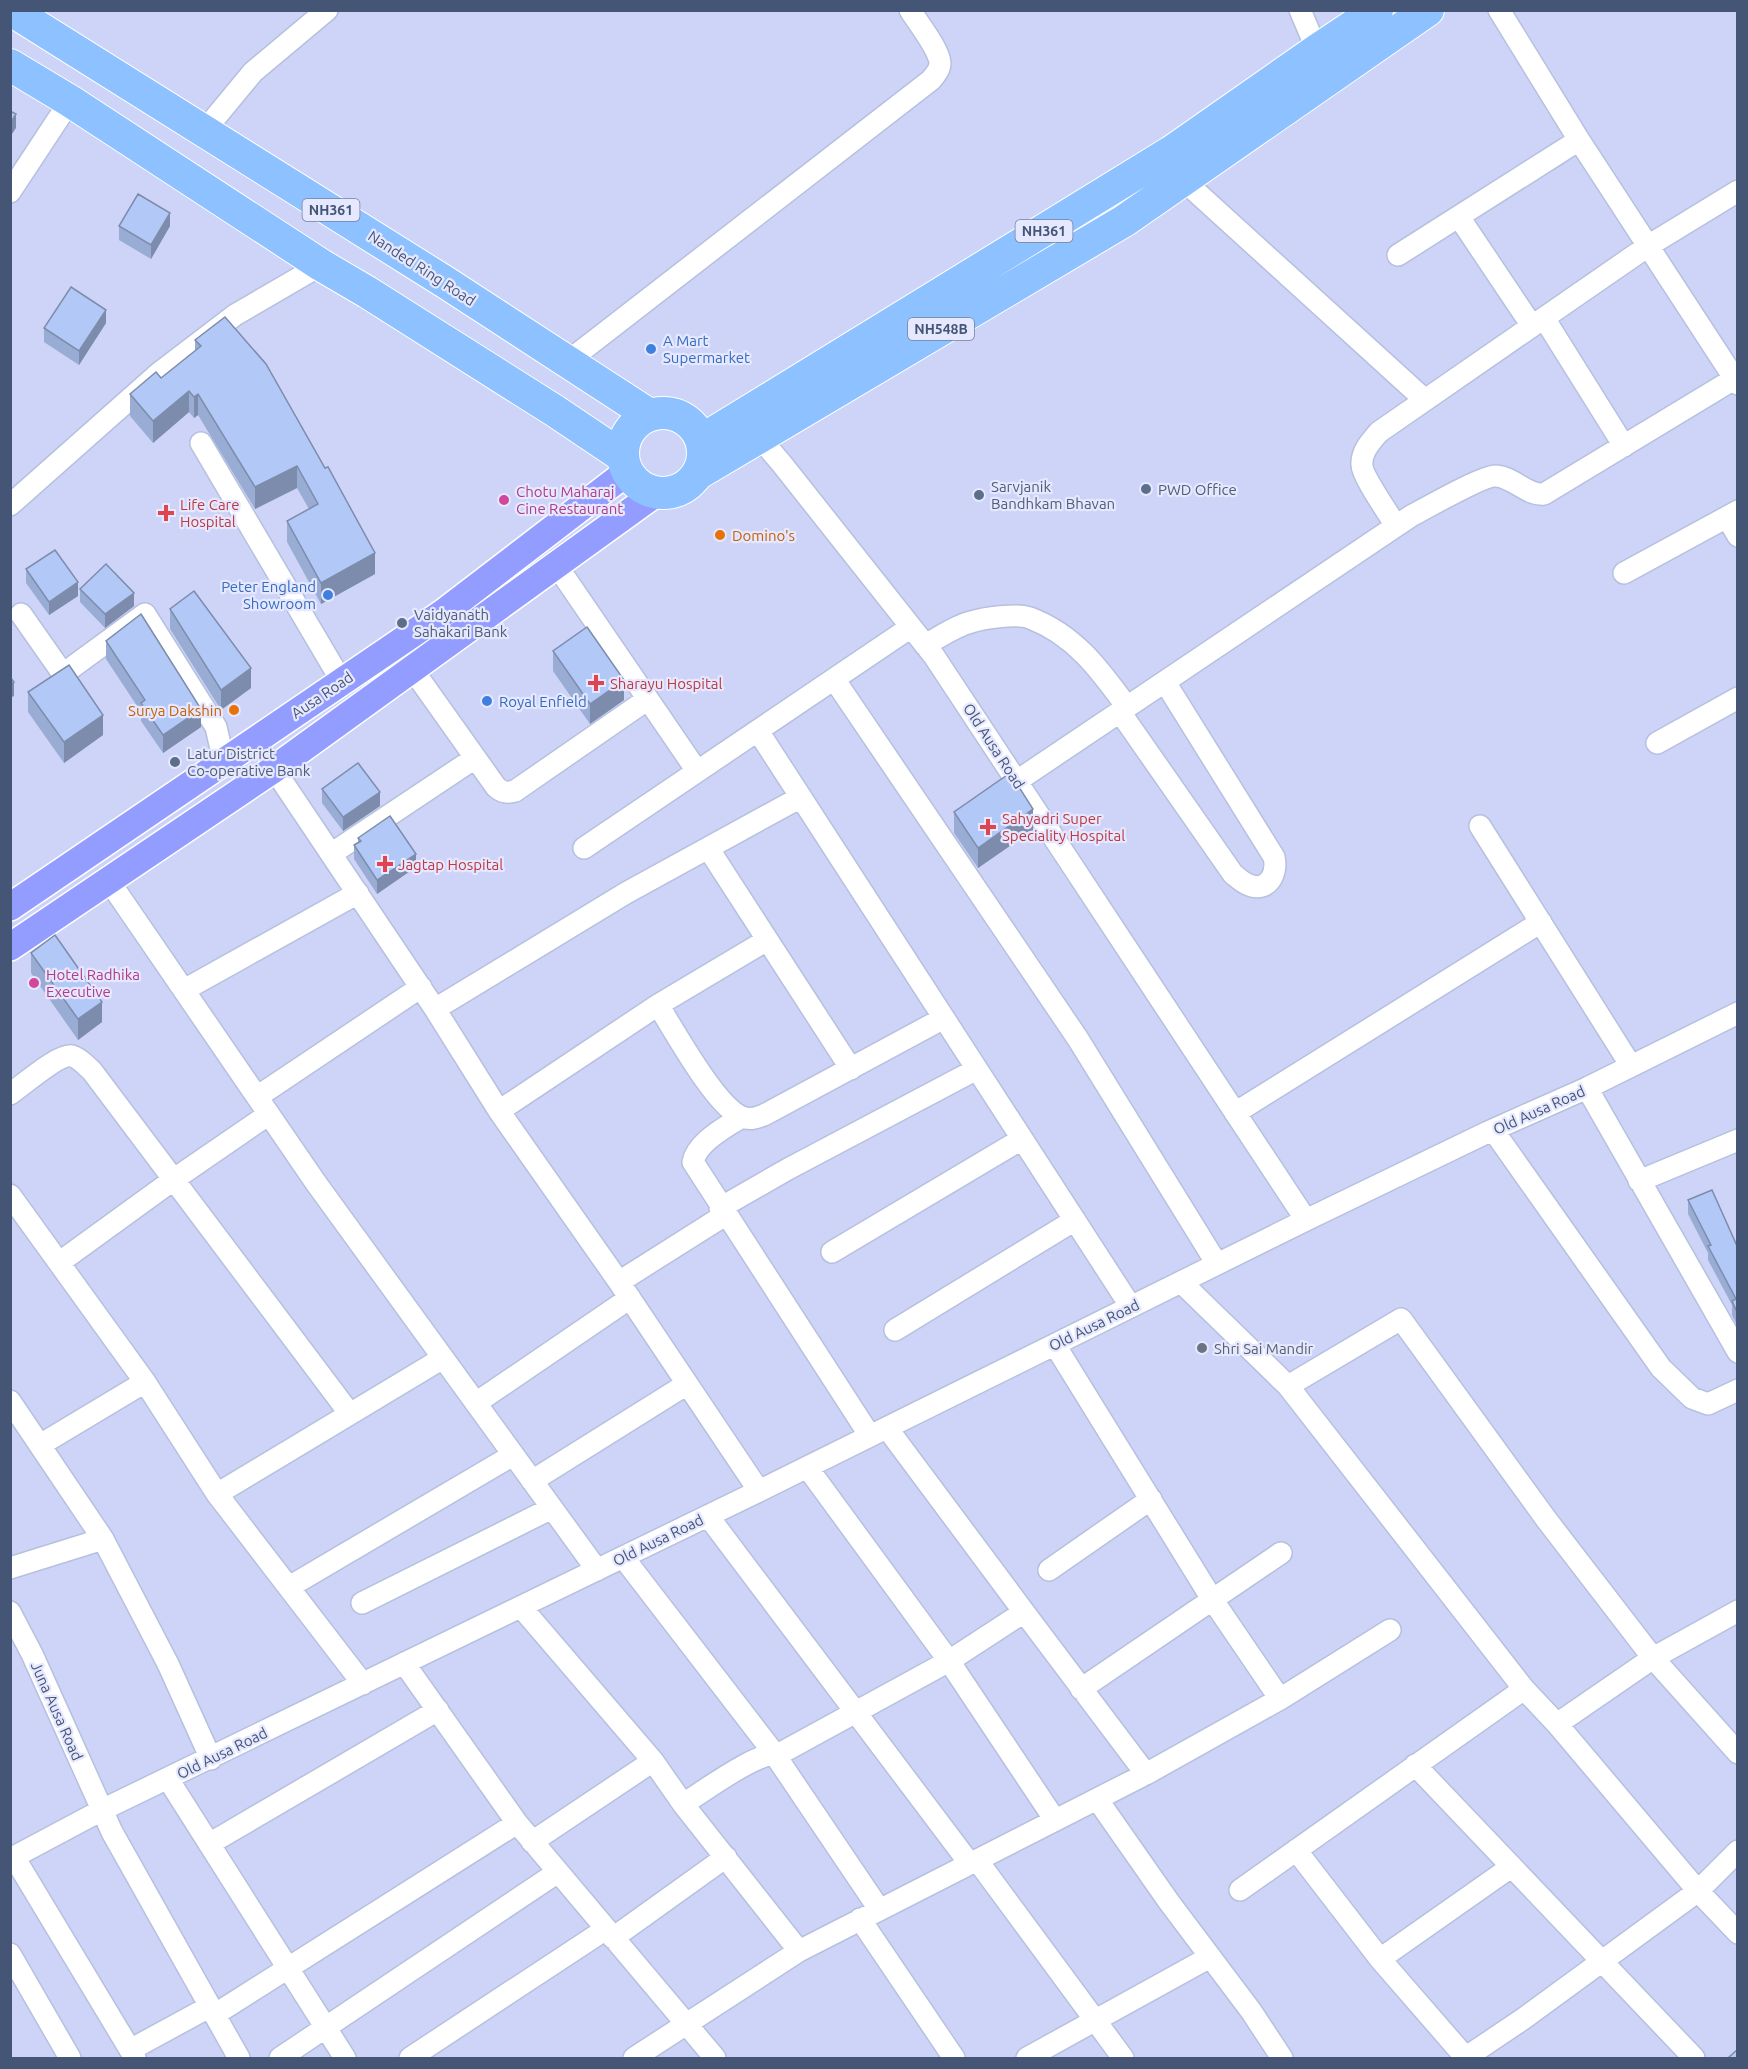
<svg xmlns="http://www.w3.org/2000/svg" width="1748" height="2069" viewBox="0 0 1748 2069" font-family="Ubuntu,sans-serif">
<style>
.residential{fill:#cdd4f8}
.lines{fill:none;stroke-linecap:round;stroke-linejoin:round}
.minor-casing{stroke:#b6c0df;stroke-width:24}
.major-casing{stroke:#fff;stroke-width:30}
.highway-casing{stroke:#fff;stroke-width:34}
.minor{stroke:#fff;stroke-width:21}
.major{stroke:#939cff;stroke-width:27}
.highway{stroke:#8dc1ff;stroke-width:32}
.wall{fill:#99acd4}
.shaded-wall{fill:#7d8cac}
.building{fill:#b2c8f6;stroke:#7d8cac;stroke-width:1.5}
.shop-dot{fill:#3f7fe0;stroke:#e5e8ff;stroke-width:2}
.service-dot{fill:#5c6f8a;stroke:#e5e8ff;stroke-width:2}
.hotel-dot{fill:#d1479c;stroke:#e5e8ff;stroke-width:2}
.health-dot{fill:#e0444e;stroke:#e5e8ff;stroke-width:2}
.food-dot{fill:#e8710a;stroke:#e5e8ff;stroke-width:2}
.worship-dot{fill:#6b7280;stroke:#e5e8ff;stroke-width:2}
.labels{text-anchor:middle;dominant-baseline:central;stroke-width:4.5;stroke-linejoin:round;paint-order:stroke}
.shield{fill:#e5e8ff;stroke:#74819e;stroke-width:1.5}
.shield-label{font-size:14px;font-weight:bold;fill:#445575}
.street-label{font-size:15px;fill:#445575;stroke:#e5e8ff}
.shop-label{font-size:15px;fill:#366cbe;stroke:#e5e8ff;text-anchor:start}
.service-label{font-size:15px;fill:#4e5e75;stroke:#e5e8ff;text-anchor:start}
.hotel-label{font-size:15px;fill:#b23c85;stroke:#e5e8ff;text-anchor:start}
.health-label{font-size:15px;fill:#be3a42;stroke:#e5e8ff;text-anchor:start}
.food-label{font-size:15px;fill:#c56008;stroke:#e5e8ff;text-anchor:start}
.worship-label{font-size:15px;fill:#5b616d;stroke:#e5e8ff;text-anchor:start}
</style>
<rect width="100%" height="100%" fill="#dde0fe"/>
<path class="residential" d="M11 11H1737V2058H11Z"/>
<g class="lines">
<defs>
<path id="minor" d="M1300 10 1317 50
M1499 10 1579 140 1738 384
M205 130 253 72 327 10
M1183 180 1425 400
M10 192 70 101
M1459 217 1532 326
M1398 255 1579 140
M1544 318 1624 446
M567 362 931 80C935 75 940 70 940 63 939 49 918 23 910 10
M759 437 782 464 934 656 1306 1220 1488 1132 1587 1088 1738 1013
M201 443 342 682
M10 505 159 373 235 315 321 265
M1727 517 1738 536
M1396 526C1389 514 1362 476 1362 465 1361 452 1371 441 1379 432L1648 246 1738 191
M557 566 697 771
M1624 573 1738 511
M21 614 63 674 145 614 216 727 224 762
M925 645C940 637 955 626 971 622 984 618 1017 613 1030 618 1075 635 1100 670 1127 707
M413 670 496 787C503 793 507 793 515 791L648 699
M834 679 1078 1039 1217 1264
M1120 712 1233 874C1238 878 1243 883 1249 885 1268 893 1278 873 1274 857L1165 682
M758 731 1131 1307
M1657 743 1738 698
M274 769 435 1009 499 1111 619 1282 759 1491
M1017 781 1411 516C1426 508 1484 475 1496 476 1514 477 1527 496 1544 494L1734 379
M1480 826 1631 1066
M584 848 911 627
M708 848 851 1069
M331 854 475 758
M109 881 316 1183 597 1570
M184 990 358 893
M658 1005C674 1030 716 1107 742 1117 750 1120 756 1118 764 1115L944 1018
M435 1009 626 893 801 797
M1587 1088 1738 1352
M10 1094C22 1086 59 1053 72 1056 80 1058 86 1066 92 1071L350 1414
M257 1097 421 987
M499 1111 658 1005 767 940
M1235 1113 1541 922
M741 1117C725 1128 697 1142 693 1162L870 1436
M1493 1130 1661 1368 1692 1398 1708 1404 1738 1390
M1639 1181 1738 1140
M10 1195 145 1382 217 1494 363 1684
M720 1208 788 1169 977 1069
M832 1252 1022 1139
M60 1262 173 1180 269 1114
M619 1282 725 1215
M1181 1282 1288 1386 1524 1689 1557 1724 1698 1891 1738 1933
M895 1330 1075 1220
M1288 1386 1401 1319 1546 1519 1653 1658 1738 1753
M10 1401 103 1539 168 1664 211 1759
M476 1403 630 1298
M887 1428 1024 1612
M40 1445 145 1382
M807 1467 949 1661 1055 1820
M532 1481 687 1384
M217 1494 443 1358
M708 1516 970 1864
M623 1557 773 1752 879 1909
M10 1568 103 1539
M1049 1570 1151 1499
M289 1587 513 1455
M362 1603 552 1508
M521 1607 653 1761 683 1804 799 1951 1146 1774 1280 1699 1212 1599 1055 1345
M10 1612 32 1654 112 1832 239 2058
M404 1663 517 1823 715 2058
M1081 1689 1281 1553
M1280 1699 1390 1630
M1557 1724 1653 1658 1738 1611
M1415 1765 1694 2058
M168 1779 345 2058
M1097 1799 1169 1902 1251 2011 1282 2058
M683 1804C706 1790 756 1752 781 1753L949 1661 1024 1612 1146 1774
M532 1842 653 1761
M209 1844 438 1710
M1296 1850 1380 1959
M14 1857 135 2058
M10 1859 102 1810 759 1491 1306 1220
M977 1860 1123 2058
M1240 1890 1524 1689
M860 1919 954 2058
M613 1938 726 1857
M10 1954 70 2058
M214 2015 517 1823
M130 2050 209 2007
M280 2058 558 1872
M410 2058 606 1929
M634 2058 799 1951
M1027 2058 1210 1957
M1465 2058 1523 2019 1698 1891 1738 1851
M1466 2058 1380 1959 1511 1867"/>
<path id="major" d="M10 907 443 613 627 472
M10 947 274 769 656 493"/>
<path id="highway" d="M11 10 445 282 648 414
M10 65 70 101 321 265 367 292 555 411 622 456
M623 453a40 40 0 1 1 80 0a40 40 0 1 1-80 0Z
M702 440 1171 152 1317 50 1377 10
M699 473 1124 221 1428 10"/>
</defs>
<use href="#minor" class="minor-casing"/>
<use href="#major" class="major-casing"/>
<use href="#highway" class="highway-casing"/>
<use href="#minor" class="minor"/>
<use href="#major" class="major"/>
<use href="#highway" class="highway"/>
</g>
<path class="wall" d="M119 226H170L151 259 119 240Z
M225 317 375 574 321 604 287 542V521L309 509 297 488 255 509 198 415 194 418 189 412 153 443 130 416V394L161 378 195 351V340Z
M106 323 79 365 44 342V328Z
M26 569 78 596 49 615 26 583Z
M80 589 134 606 105 628 80 602Z
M170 609 251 688 221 710 170 629Z
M106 641 201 727 163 753 141 721V712L106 659Z
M553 651 624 700 590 724 553 671Z
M28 692 103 735 64 763 28 712Z
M322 789 380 806 343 831 322 803Z
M954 812 1033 830 978 868 954 833Z
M358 838 416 867 377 894 354 859V845L358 842Z
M31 953 102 1022 78 1040 31 973Z
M1688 1200 1737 1246V1325L1732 1315V1305L1708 1260V1253L1688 1214Z"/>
<path class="shaded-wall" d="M16 114V128L10 137V124Z
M170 213V226L151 259V245Z
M106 310V323L79 365V351Z
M189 391V412L153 443V421Z
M198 394V415L194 418V397Z
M297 466V488L255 509V487Z
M375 553V574L321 604V583Z
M78 582V596L49 615V602Z
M134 593V606L105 628V614Z
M251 668V688L221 710V690Z
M624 680V700L590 724V704Z
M14 682V696L10 698V684Z
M201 709V727L163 753V735Z
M103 715V735L64 763V742Z
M380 792V806L343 831V817Z
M1033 809V830L978 868V848Z
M416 854V867L377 894V880Z
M102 1002V1022L78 1040V1019Z"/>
<path class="building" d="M10 111 16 114 10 124Z
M138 194 170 213 151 245 119 226Z
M71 287 106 310 79 351 44 328Z
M225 317 266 364 325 468 328 467 375 553 321 583 287 521 318 504 297 466 255 487 198 394 194 397 189 391 153 421 130 394 156 372 161 378 201 346 195 340Z
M55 550 78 582 49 602 26 569Z
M106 564 134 593 105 614 80 589Z
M194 591 251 668 221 690 170 609Z
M141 614 201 709 163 735 141 703 145 700 106 641Z
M587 627 624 680 590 704 553 651Z
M69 665 103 715 64 742 28 692Z
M10 677 14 682 10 684Z
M358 763 380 792 343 817 322 789Z
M1010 773 1033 809 978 848 954 812Z
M390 816 416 854 377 880 354 845 361 841 358 838Z
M55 935 102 1002 78 1019 31 953Z
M1712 1190 1737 1246V1312L1732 1301 1736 1299 1708 1246 1711 1245 1688 1200Z
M1737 2050V2058H1728Z"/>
<g class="shop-dot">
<circle cx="651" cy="349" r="6"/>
<circle cx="328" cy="595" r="6"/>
<circle cx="487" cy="701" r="6"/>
</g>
<g class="service-dot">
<circle cx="1146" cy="489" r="6"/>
<circle cx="979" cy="495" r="6"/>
<circle cx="402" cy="623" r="6"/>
<circle cx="175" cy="762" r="6"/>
</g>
<g class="hotel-dot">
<circle cx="504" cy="500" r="6"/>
<circle cx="34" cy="983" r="6"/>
</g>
<g class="health-dot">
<path d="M163 504h6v6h6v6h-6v6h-6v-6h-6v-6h6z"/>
<path d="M593 674h6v6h6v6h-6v6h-6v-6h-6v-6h6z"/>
<path d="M985 818h6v6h6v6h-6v6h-6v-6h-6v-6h6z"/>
<path d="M382 855h6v6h6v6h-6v6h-6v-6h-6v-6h6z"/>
</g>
<g class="food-dot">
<circle cx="720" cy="535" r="6"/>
<circle cx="234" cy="710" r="6"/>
</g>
<circle class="worship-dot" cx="1202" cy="1348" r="6"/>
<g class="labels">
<g class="shield">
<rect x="302.5" y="199" width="57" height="22" rx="4.5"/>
<rect x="1015.5" y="220" width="57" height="22" rx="4.5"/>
<rect x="908" y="318" width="66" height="22" rx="4.5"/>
</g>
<g class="shield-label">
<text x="331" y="210">NH361</text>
<text x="1044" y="231">NH361</text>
<text x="941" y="329">NH548B</text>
</g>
<g class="street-label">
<text transform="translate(422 268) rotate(33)">Nanded Ring Road</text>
<text transform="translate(322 695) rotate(-34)">Ausa Road</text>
<text transform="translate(994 746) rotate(57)">Old Ausa Road</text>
<text transform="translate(1539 1110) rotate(-24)">Old Ausa Road</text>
<text transform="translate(1094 1325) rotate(-26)">Old Ausa Road</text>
<text transform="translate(658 1540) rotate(-26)">Old Ausa Road</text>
<text transform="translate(57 1711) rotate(66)">Juna Ausa Road</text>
<text transform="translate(222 1753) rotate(-26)">Old Ausa Road</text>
</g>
<g class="shop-label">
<text x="663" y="340">A Mart<tspan x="663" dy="17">Supermarket</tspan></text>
<text x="316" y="586" text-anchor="end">Peter England<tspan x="316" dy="17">Showroom</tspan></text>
<text x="499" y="701">Royal Enfield</text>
</g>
<g class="service-label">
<text x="991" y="486">Sarvjanik<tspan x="991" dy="17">Bandhkam Bhavan</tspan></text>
<text x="1158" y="489">PWD Office</text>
<text x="414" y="614">Vaidyanath<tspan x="414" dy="17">Sahakari Bank</tspan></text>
<text x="187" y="753">Latur District<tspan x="187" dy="17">Co-operative Bank</tspan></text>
</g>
<g class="hotel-label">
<text x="516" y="491">Chotu Maharaj<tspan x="516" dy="17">Cine Restaurant</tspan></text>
<text x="46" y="974">Hotel Radhika<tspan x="46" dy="17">Executive</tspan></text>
</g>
<g class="health-label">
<text x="180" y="504">Life Care<tspan x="180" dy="17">Hospital</tspan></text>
<text x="610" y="683">Sharayu Hospital</text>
<text x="1002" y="818">Sahyadri Super<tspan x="1002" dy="17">Speciality Hospital</tspan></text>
<text x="398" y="864">Jagtap Hospital</text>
</g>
<g class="food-label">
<text x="732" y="535">Domino's</text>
<text x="222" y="710" text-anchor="end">Surya Dakshin</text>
</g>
<g class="worship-label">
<text x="1214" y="1348">Shri Sai Mandir</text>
</g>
</g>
<rect width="1748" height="2069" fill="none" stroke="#445575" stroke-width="24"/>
</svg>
